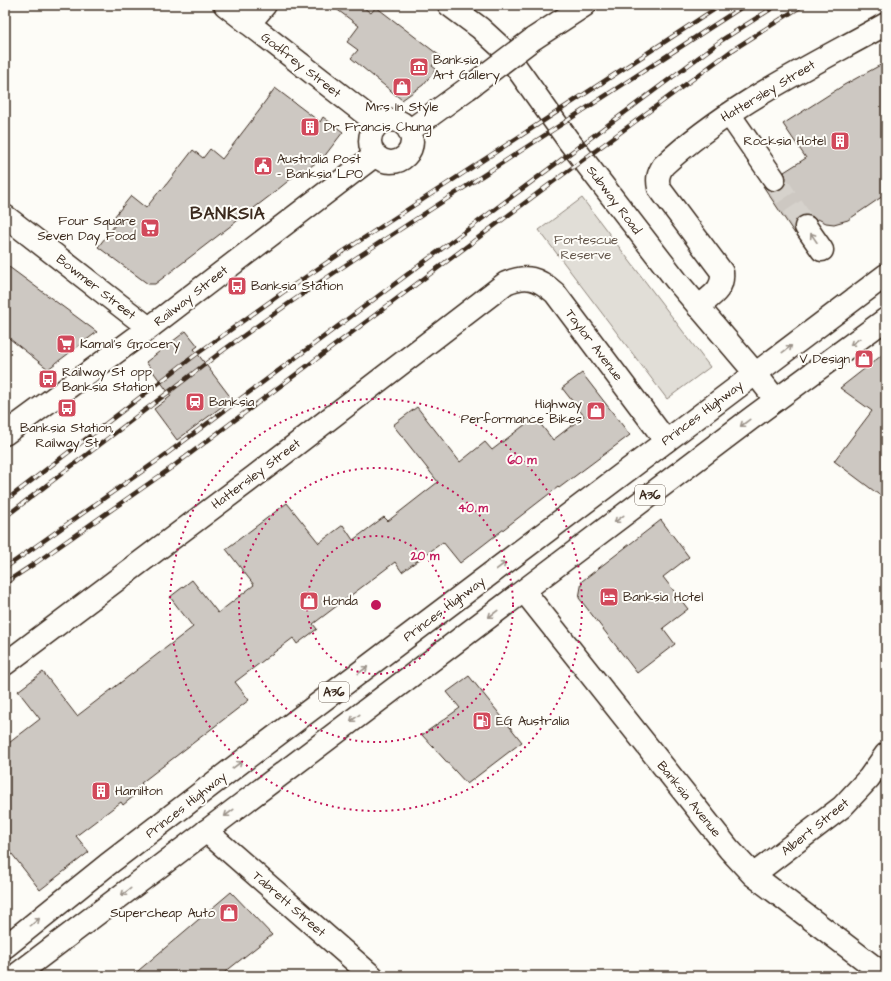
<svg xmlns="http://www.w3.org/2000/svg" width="891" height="981" viewBox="0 0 891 981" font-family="'Architects Daughter',sans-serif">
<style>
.green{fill:#e1ded7;stroke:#8e847a}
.building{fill:#cdc8c2;stroke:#3b2a1e}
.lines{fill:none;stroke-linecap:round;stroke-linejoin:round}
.minor-tunnel{stroke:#d6d2cc;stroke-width:22;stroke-dasharray:22 11;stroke-linecap:butt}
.minor-casing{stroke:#3b2a1e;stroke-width:25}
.highway-casing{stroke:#3b2a1e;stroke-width:25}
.minor{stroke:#fdfcf7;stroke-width:22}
.highway{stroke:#fdfcf7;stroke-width:22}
.rail-casing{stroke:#3b2a1e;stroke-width:4.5}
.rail{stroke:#fdfcf7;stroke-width:3;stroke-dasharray:9;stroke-linecap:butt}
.minor-bridge-casing{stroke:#3b2a1e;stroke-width:25;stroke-linecap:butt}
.minor-bridge{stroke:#fdfcf7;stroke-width:22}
.oneway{stroke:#9c938a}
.ring{fill:none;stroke:#c2185b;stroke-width:2;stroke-dasharray:2 4}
.labels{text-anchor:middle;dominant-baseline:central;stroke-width:4;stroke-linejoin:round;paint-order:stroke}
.shield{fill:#fdfcf7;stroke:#75695f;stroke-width:1}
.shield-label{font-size:12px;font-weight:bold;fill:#3b2a1e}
.poi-label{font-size:13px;fill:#3b2a1e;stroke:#fdfcf7;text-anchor:start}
.street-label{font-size:13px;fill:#3b2a1e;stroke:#fdfcf7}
.park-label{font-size:13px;fill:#64574c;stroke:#fdfcf7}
.district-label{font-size:17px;font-weight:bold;letter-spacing:1px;fill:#3b2a1e;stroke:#fdfcf7}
.centre{fill:#c2185b;stroke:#fdfcf7;stroke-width:2}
.ring-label{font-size:12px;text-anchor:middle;font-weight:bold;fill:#c2185b;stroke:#fdfcf7;stroke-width:4;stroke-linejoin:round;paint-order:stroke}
</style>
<rect width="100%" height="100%" fill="#fdfcf7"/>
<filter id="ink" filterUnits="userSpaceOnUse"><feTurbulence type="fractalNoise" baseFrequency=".025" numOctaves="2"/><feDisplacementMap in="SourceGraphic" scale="8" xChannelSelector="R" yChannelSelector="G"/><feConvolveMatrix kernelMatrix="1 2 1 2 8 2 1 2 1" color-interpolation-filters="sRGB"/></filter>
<g filter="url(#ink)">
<path class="green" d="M582 198 710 367 667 399 539 230Z"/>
<path class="building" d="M331 5H360L371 13 376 7 440 56 432 66 436 69 423 85 402 100 351 58 358 50 347 42 359 26Z
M886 62V194L848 220 834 224 826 223 818 219 816 220 812 216 805 215 799 217 795 222V234L763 186 769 190 775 191 781 189 785 184 786 178 784 172 806 158 783 124 844 85Z
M275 88 320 122 323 117 343 132 323 158 300 174 298 173 271 195 155 284H148L98 247 118 221 114 217 131 196 146 208 161 189 162 190 193 150 203 158 210 149 222 159 262 107H261Z
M5 264 97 332 48 369 5 335Z
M186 331 198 346 194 349 232 399 177 440 154 409 171 396 146 362Z
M886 352V500L834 461 872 411 840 388Z
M582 373 630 435 559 488 558 487 460 563 443 542 402 572 395 562 313 624 317 629 297 644 293 638 235 682 249 700 141 783 145 787 123 805 121 802 76 836 89 852 40 890 5 845V746L40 719 18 691 43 672 77 716 193 627 170 597 192 580 218 613 254 585 226 549 287 503 319 543 343 525 353 540 384 517 388 521 438 482 393 425 417 407 460 462 485 442 492 450 535 417 553 440 584 416 562 388Z
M661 520 689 557 663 577 688 609 663 628 675 644 637 673 579 598 582 581Z
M469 676 522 742 467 784 422 735 460 708 447 692Z
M231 892 272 935 220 976H132Z"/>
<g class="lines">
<path class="minor-tunnel" d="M774 179 806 227"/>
<defs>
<path id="minor" d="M225 5 378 124
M449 5 480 28 504 50 568 140 676 280 755 373 776 400
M249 24 265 5
M533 39 585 5
M729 114 774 179
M370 141a21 21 0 1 1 42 0a21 21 0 1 1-42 0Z
M409 131 467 89
M5 216 149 328
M806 227 822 250
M698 307C711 296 724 290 722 272L659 188C657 179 658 174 663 166 728 105 809 67 886 24
M5 434 149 328 374 156
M524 591 729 849 753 875 886 976
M5 664 255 476 506 283C527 274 538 278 555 293L666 441
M206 831 372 976
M753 875 842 807 869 778 886 754"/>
<path id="highway" d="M5 947 107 865 236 766 886 275
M15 976 753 417 886 319"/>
</defs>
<use href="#minor" class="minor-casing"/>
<use href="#highway" class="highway-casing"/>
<use href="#minor" class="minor"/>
<use href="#highway" class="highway"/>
<defs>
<path id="rail" d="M5 501 194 356 282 293 347 249 721 5
M5 517 225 349 288 304 356 258 745 5
M5 568 161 458 722 40 777 5
M5 583 34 564 171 468 542 190 731 51 803 5"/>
</defs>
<use href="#rail" class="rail-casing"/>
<use href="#rail" class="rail"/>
<defs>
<path id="minor-bridge" d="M467 89 533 39"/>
</defs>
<use href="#minor-bridge" class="minor-bridge-casing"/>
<use href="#minor-bridge" class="minor-bridge"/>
</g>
<defs><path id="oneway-shaft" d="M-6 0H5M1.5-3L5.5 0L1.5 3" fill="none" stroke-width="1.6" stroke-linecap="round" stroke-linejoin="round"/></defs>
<g class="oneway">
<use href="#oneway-shaft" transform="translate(814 238) rotate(-124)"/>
<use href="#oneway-shaft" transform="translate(855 342) rotate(144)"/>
<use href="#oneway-shaft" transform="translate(787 349) rotate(-37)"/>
<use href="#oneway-shaft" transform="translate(745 423) rotate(143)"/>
<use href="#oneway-shaft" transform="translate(619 519) rotate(143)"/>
<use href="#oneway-shaft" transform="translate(501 566) rotate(-37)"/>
<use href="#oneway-shaft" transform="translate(493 614) rotate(143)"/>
<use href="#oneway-shaft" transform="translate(363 670) rotate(-37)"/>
<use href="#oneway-shaft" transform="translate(355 718) rotate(143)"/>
<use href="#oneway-shaft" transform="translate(237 765) rotate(-37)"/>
<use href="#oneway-shaft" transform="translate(229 813) rotate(143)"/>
<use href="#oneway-shaft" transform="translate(126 892) rotate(143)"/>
<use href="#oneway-shaft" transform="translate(35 922) rotate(-39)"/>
</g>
</g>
<g class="ring">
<circle cx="376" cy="605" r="69"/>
<circle cx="376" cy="605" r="137"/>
<circle cx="376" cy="605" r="206"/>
</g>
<defs>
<symbol id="museum-square" viewBox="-11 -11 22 22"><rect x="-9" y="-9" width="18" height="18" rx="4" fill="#d1495b" stroke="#fdfcf7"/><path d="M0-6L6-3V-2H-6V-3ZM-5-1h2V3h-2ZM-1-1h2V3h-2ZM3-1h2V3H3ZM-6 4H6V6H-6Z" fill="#fff"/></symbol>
<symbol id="shop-square" viewBox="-11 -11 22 22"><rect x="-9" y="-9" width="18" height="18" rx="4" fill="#d1495b" stroke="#fdfcf7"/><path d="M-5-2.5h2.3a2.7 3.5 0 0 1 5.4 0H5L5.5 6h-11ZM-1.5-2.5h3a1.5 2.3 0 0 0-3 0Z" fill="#fff"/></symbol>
<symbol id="building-square" viewBox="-11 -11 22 22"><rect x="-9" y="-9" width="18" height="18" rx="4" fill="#d1495b" stroke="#fdfcf7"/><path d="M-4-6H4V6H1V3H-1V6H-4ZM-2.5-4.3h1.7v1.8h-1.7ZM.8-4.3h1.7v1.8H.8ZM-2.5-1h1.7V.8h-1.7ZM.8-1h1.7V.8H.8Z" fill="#fff"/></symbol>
<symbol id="civic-square" viewBox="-11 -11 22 22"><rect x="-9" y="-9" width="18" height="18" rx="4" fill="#d1495b" stroke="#fdfcf7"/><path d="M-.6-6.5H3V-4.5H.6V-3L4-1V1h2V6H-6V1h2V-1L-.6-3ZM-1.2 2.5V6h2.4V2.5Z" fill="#fff"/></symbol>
<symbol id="supermarket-square" viewBox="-11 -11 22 22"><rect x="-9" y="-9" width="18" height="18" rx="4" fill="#d1495b" stroke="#fdfcf7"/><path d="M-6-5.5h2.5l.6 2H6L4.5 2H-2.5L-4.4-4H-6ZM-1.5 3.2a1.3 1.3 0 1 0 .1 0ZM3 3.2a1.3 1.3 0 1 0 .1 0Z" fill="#fff"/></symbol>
<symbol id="bus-square" viewBox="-11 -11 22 22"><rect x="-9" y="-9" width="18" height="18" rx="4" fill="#d1495b" stroke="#fdfcf7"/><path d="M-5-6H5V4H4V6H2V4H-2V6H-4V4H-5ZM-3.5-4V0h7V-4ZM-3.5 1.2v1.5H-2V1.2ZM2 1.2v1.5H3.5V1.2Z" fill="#fff"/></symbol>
<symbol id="station-square" viewBox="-11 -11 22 22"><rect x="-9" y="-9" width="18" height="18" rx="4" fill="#d1495b" stroke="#fdfcf7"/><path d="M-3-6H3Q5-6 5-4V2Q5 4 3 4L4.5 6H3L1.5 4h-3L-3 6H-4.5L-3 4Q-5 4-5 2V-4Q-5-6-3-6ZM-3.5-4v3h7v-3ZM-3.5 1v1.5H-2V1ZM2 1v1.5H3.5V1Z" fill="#fff"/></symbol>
<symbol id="hotel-square" viewBox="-11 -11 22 22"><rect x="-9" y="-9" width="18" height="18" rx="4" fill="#d1495b" stroke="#fdfcf7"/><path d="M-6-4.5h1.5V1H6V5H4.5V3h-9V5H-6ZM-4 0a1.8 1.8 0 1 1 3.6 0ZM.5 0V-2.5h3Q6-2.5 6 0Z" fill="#fff"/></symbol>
<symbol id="fuel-square" viewBox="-11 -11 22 22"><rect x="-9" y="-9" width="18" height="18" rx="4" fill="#d1495b" stroke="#fdfcf7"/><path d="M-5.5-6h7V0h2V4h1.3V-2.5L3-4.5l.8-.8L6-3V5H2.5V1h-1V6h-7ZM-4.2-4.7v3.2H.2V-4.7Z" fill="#fff"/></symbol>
</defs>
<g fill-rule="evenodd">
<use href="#museum-square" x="408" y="56" width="22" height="22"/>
<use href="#shop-square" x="391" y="76" width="22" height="22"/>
<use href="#building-square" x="299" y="116" width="22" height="22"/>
<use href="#building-square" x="829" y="130" width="22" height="22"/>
<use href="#civic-square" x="252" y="155" width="22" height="22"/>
<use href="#supermarket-square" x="139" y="217" width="22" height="22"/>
<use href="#bus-square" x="226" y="275" width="22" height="22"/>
<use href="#supermarket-square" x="55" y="333" width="22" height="22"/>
<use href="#shop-square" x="853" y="348" width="22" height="22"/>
<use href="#bus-square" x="37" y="368" width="22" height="22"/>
<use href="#station-square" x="184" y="391" width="22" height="22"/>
<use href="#bus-square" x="56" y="397" width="22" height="22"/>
<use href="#shop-square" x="585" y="400" width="22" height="22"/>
<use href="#hotel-square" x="598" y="586" width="22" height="22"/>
<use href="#shop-square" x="298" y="590" width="22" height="22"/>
<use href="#fuel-square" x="471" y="710" width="22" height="22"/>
<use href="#building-square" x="90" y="780" width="22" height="22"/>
<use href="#shop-square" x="218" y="902" width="22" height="22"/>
</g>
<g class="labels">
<g class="shield">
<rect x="635" y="485" width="30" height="20" rx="3"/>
<rect x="319" y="682" width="30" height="20" rx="3"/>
</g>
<g class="shield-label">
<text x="650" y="495">A36</text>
<text x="334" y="692">A36</text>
</g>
<g class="poi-label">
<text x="433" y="60">Banksia<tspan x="433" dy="15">Art Gallery</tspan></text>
<text x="402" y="107" text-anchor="middle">Mrs In Style</text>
<text x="324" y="127">Dr Francis Chung</text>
<text x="826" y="141" text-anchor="end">Rocksia Hotel</text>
<text x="277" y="159">Australia Post<tspan x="277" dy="15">- Banksia LPO</tspan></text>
<text x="136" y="221" text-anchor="end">Four Square<tspan x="136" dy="15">Seven Day Food</tspan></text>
<text x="251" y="286">Banksia Station</text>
<text x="80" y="344">Kamal's Grocery</text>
<text x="850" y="359" text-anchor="end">V Design</text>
<text x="62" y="372">Railway St opp<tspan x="62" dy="15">Banksia Station</tspan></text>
<text x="209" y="402">Banksia</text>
<text x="582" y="404" text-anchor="end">Highway<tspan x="582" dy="15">Performance Bikes</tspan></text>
<text x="67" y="428" text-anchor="middle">Banksia Station,<tspan x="67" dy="15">Railway St</tspan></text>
<text x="623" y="597">Banksia Hotel</text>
<text x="323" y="601">Honda</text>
<text x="496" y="721">EG Australia</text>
<text x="115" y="791">Hamilton</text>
<text x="215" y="913" text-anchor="end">Supercheap Auto</text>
</g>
<g class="street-label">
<text transform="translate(301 65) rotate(38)">Godfrey Street</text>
<text transform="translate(768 91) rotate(-31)">Hattersley Street</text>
<text transform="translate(614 200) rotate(53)">Subway Road</text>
<text transform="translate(96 287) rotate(38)">Bowmer Street</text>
<text transform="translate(191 296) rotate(-38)">Railway Street</text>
<text transform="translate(594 345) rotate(53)">Taylor Avenue</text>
<text transform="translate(702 413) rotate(-37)">Princes Highway</text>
<text transform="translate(256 474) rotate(-37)">Hattersley Street</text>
<text transform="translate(444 609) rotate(-37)">Princes Highway</text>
<text transform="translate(689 799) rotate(51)">Banksia Avenue</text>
<text transform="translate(186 805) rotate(-38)">Princes Highway</text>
<text transform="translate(815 827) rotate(-39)">Albert Street</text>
<text transform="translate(289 904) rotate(41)">Tabrett Street</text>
</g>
<g class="park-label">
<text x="586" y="240">Fortescue<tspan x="586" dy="15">Reserve</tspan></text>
</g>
<g class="district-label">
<text x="228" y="214">BANKSIA</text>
</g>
</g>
<circle cx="376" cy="605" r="6" class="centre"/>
<g class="ring-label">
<text x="522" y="464">60 m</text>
<text x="473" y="512">40 m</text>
<text x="425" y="560">20 m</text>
</g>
<rect width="891" height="981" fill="none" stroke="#fdfcf7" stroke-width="20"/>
<rect x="10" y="10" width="871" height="961" fill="none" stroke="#3b2a1e" stroke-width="1.5" filter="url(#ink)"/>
</svg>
